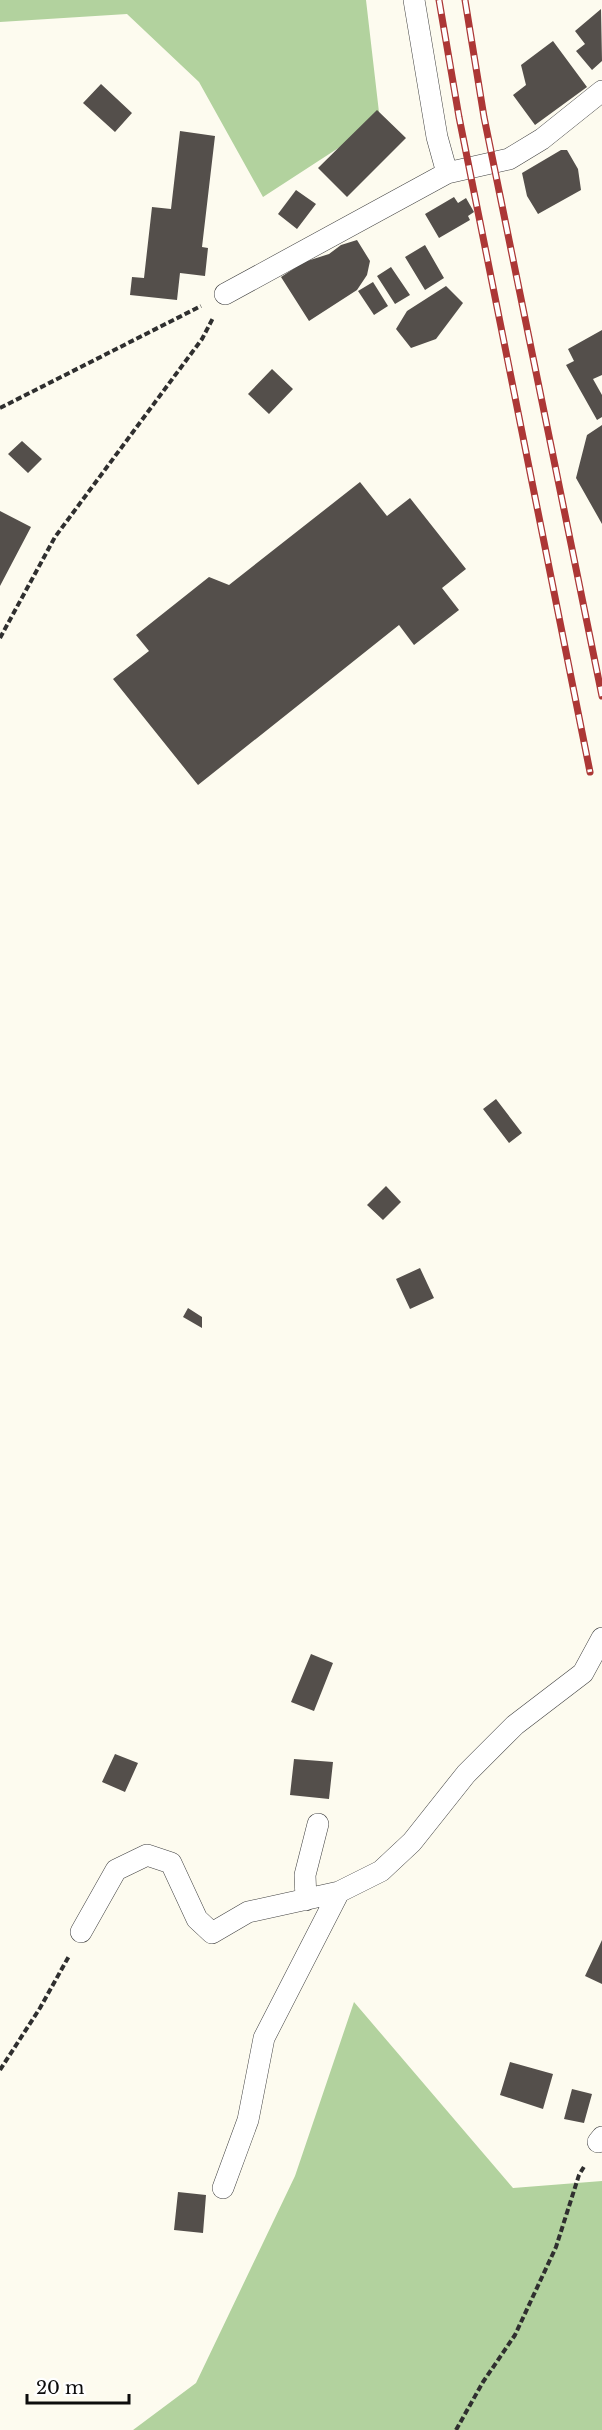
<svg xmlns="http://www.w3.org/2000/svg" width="602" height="2430" viewBox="0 0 602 2430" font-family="'Libre Baskerville',serif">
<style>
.forest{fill:#b2d29e}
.building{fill:#544f4b}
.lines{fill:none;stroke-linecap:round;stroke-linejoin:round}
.lane-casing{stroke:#404040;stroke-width:22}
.path{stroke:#2f2f2f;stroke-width:4;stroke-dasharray:6 3;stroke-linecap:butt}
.lane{stroke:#fff;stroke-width:21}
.rail-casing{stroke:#ac3736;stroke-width:7}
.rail{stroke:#fff;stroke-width:4.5;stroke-dasharray:14;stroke-linecap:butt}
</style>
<rect width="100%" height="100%" fill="#fdfbef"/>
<path class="forest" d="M0 0H366L380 121 263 197 199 82 127 14 0 22Z
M354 2002 513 2188 602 2181V2430H133L196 2383 295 2176Z"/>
<path class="building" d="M601 9 602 61 592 70 576 51 585 44 575 31Z
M553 41 587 87 535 125 513 95 526 85 521 65Z
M101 84 132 113 115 132 83 103Z
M377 110 406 138 347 197 318 168Z
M180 131 215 136 202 247 208 248 205 276 180 273 177 300 130 295 132 277 144 278 152 207 171 209Z
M561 150H567L578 169 581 190 538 214 527 196 522 173Z
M296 190 316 204 297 229 278 214Z
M454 197 458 203 466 198 474 212 468 216 470 220 439 238 425 214Z
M357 240 370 261 367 275 357 290 309 321 281 277 304 262 329 254 341 245Z
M425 245 444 278 425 290 405 257Z
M391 267 410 295 395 304 377 276Z
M373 282 388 306 374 315 358 291Z
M446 286 463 303 436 339 411 348 396 329 407 311Z
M602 330V375L593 379 602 395V417L597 420 566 365 574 361 568 349Z
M272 369 293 389 269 414 248 394Z
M602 425V524L576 478 587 435Z
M22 441 42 459 28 473 8 454Z
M360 482 387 516 410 498 466 569 442 588 459 610 414 645 399 625 198 785 113 679 149 651 136 635 209 577 229 585Z
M0 511 31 527 0 586Z
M496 1099 522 1133 509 1143 483 1109Z
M386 1186 401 1202 383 1220 367 1205Z
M420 1268 434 1298 410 1309 396 1279Z
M188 1308 202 1317V1328L183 1317Z
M311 1654 333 1663 314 1711 291 1702Z
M115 1754 138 1763 125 1792 102 1782Z
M294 1759 333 1762 329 1799 290 1795Z
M602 1940V1984L585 1976Z
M510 2062 553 2074 543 2109 500 2095Z
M572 2089 592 2094 584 2123 564 2119Z
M178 2192 206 2195 203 2233 174 2230Z"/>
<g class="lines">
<defs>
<path id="lane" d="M447 173 509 159 542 139 602 91
M225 294 447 173 437 137 414 0
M306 1900 305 1875 318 1824
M81 1932 116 1870 147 1855 171 1863 197 1919 212 1933 248 1912 339 1892 381 1871 412 1842 466 1774 515 1725 583 1673 602 1638
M598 2142 602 2137
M223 2188 248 2120 264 2038 339 1892"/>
</defs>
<use href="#lane" class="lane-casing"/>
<path class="path" d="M0 408 201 306
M0 638 55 537 202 339 213 318
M0 2070 40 2008 69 1956
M456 2430 483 2382 515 2335 556 2247 579 2175 585 2165"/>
<use href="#lane" class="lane"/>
<defs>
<path id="rail" d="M439 0 459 117 590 772
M465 0 484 117 602 696"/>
</defs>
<use href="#rail" class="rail-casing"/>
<use href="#rail" class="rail"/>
</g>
<path d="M27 2394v9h102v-9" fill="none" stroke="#0d0d0d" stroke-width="3"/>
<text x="36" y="2394" font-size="18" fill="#0d0d0d" stroke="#ffffff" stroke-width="4.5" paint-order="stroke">20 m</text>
</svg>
